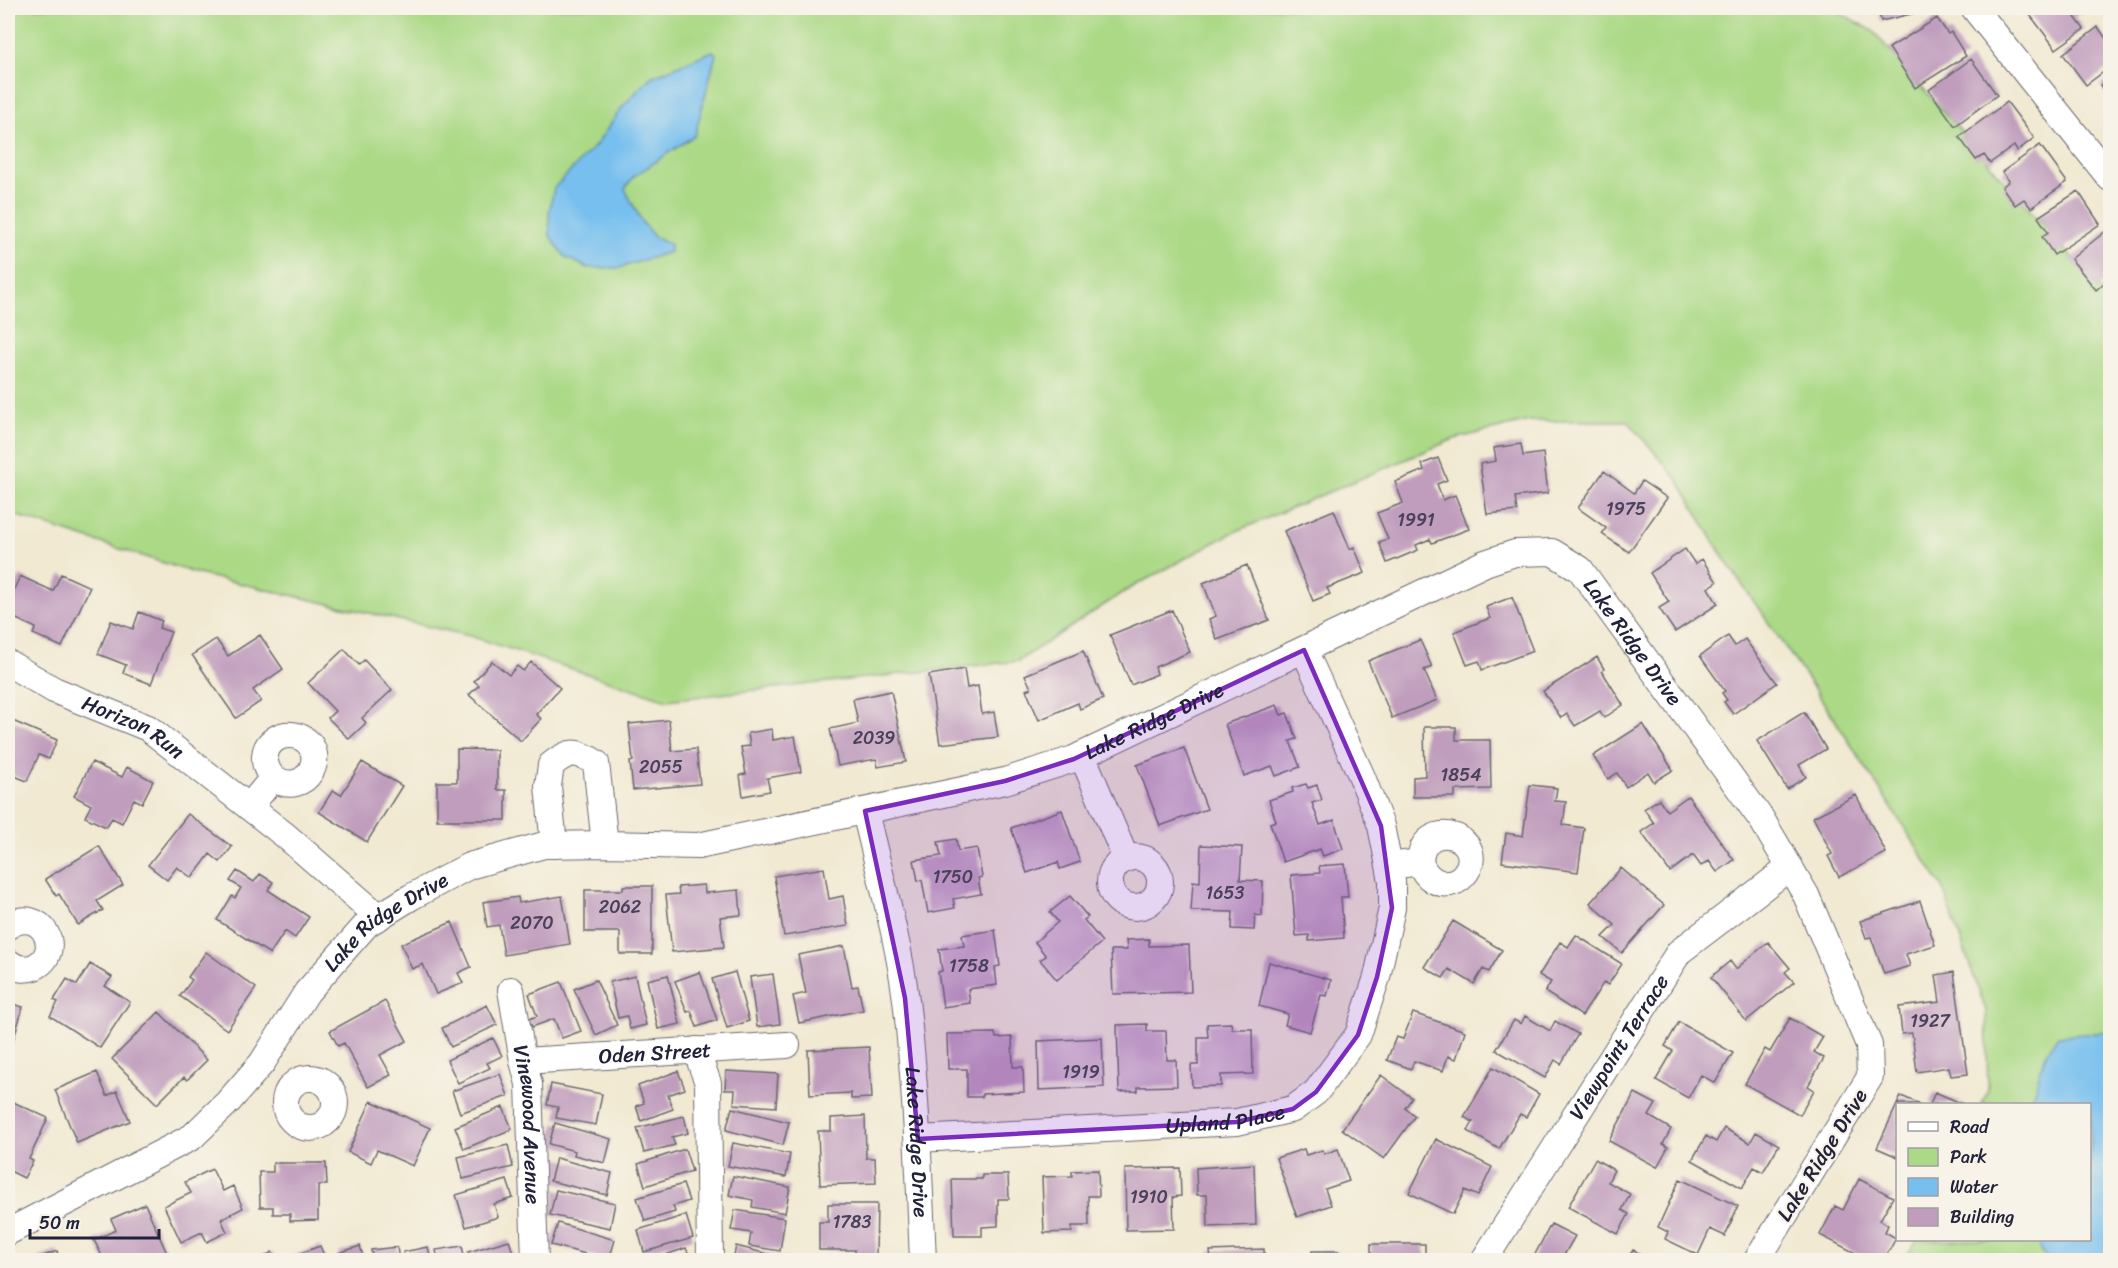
<svg xmlns="http://www.w3.org/2000/svg" width="2118" height="1268" viewBox="0 0 2118 1268" font-family="Sriracha,sans-serif">
<style>
.green{fill:#abd986;stroke:#667e60;stroke-width:1.5}
.water{fill:#76bfef;stroke:#4c7095;stroke-width:1.5}
.building{fill:#c09dbd}
.lines{fill:none;stroke-linecap:round;stroke-linejoin:round}
.minor-casing{stroke:#6a6870;stroke-width:28}
.minor{stroke:#fff;stroke-width:26}
.marked{fill:#7b2cbf;fill-opacity:0.2;stroke:#7b2cbf;stroke-width:4.5;stroke-linejoin:round}
.labels{text-anchor:middle;dominant-baseline:central;stroke-width:4.5;stroke-linejoin:round;paint-order:stroke}
.number-label{font-size:18px;fill:#4a415c}
.street-label{font-size:21px;fill:#22223b;stroke:#f7f3e8}
</style>
<rect width="100%" height="100%" fill="#f7f3e8"/>
<filter id="ink" filterUnits="userSpaceOnUse"><feTurbulence type="fractalNoise" baseFrequency=".0167" numOctaves="2"/><feDisplacementMap in="SourceGraphic" scale="12" xChannelSelector="R" yChannelSelector="G"/><feConvolveMatrix kernelMatrix="1 2 1 2 8 2 1 2 1" color-interpolation-filters="sRGB"/></filter>
<filter id="wash" filterUnits="userSpaceOnUse"><feTurbulence type="fractalNoise" baseFrequency=".008" numOctaves="4" result="noise"/><feDisplacementMap in="SourceGraphic" scale="24" xChannelSelector="R" yChannelSelector="G"/><feGaussianBlur stdDeviation="1.35" result="paint"/><feColorMatrix in="noise" values="0 0 0 0 0 0 0 0 0 0 0 0 0 0 0 0 0 1.4 0 .05"/><feComposite in="paint" operator="in"/></filter>
<g filter="url(#wash)">
<rect width="100%" height="100%" fill="#f1e9d2"/>
<path class="green" d="M8 8H1831L1873 31 2110 301V1260H1904L1917 1240H2090V1104H1982L1988 1090 1986 1011 1942 886 1824 703 1723 557 1678 480 1628 421H1529L1454 439 1232 533 1127 590 1018 661 667 700 470 636 198 574 8 513Z"/>
<path class="water" d="M713 51 716 54 695 135 633 177 625 189 642 222 655 238 670 244V252L619 268H588L565 257 550 236 549 212 554 188 596 145 623 106 651 77Z
M2110 1032V1260H2049L2043 1254 2037 1240H2090V1104H2030L2045 1056 2058 1036Z"/>
<g id="blocks">
<path class="building" d="M1878 8H1927L1928 10 1881 21Z
M2040 8H2080L2082 11 2075 17 2084 29 2056 49 2030 15Z
M2102 8H2110V18Z
M1937 18 1948 34 1951 32 1966 56 1915 88 1889 48Z
M2098 27 2110 44V67L2086 85 2063 54Z
M1971 59 1997 95 1955 126 1929 90Z
M2110 78V101L2100 85Z
M2007 102 2034 138 2017 151 2014 146 1990 163 1984 155 1976 160 1959 137Z
M2040 145 2067 182 2031 208 2024 199 2015 205 2002 187 2009 181 2002 172Z
M2078 191 2100 224 2054 255 2042 237 2048 232 2038 217Z
M2107 230 2110 235V278L2096 290 2071 259Z
M1521 444 1523 456 1543 453 1548 493 1515 497 1517 511 1487 514 1480 464 1496 461 1494 448Z
M1438 458 1447 480 1437 484 1443 500 1455 495 1469 529 1432 543 1430 539 1416 545 1418 550 1387 563 1379 542 1388 539 1377 513 1403 503 1395 482 1424 470 1422 464Z
M1604 471 1634 493 1642 481 1667 498 1629 552 1602 534 1606 528 1578 508Z
M1334 510 1350 549 1354 547 1365 573 1327 588 1330 594 1313 601 1284 531Z
M1685 549 1695 564 1702 559 1717 582 1708 588 1718 604 1675 632 1659 608 1669 602 1650 573Z
M1247 565 1269 620 1217 640 1209 619 1216 616 1203 583Z
M61 574 90 587 62 647 33 634 36 628 8 615V603L20 576 53 591Z
M1512 597 1533 651 1482 670 1479 661 1467 665 1454 632 1490 618 1486 607Z
M1172 610 1190 652 1155 667 1157 674 1131 685 1110 635Z
M139 612 162 621 159 628 171 632 151 684 123 673 126 665 98 654 111 621 133 629Z
M260 635 283 669 253 690 261 701 236 718 192 655 216 639 228 656Z
M1728 636 1735 646 1745 639 1777 683 1733 714 1724 702 1727 700 1722 693 1725 691 1700 656Z
M1420 640 1432 667 1424 670 1437 700 1392 718 1368 661Z
M344 649 359 665 364 660 392 690 362 718 366 723 349 739 328 718 335 711 308 683Z
M1083 651 1103 699 1080 709 1078 703 1039 720 1026 690 1031 688 1025 675Z
M1597 657 1604 669 1602 671 1623 705 1604 718 1600 711 1575 726 1567 714 1561 718 1543 691Z
M492 661 509 675 517 666 523 671 531 662 560 688 536 714 541 719 521 741 469 695 479 685 474 681Z
M964 669 967 688 978 686 982 714 994 712 998 737 940 744 929 675Z
M891 691 906 762 878 767 876 759 838 766 830 729 858 723 853 699Z
M1277 705 1281 715 1287 713 1297 739 1290 741 1300 767 1276 776 1272 766 1244 776 1225 724Z
M1804 712 1826 749 1799 765 1806 777 1787 789 1757 741Z
M8 719 57 740 49 759 39 755 27 781 12 775 9 781 8 780Z
M669 720 672 751 696 749 700 784 633 790 630 762 633 761 629 724Z
M1643 724 1673 770 1654 782 1648 772 1626 787 1617 773 1608 779 1593 756Z
M1424 727H1456V740H1490L1491 789 1455 790V797H1413V777L1425 776Z
M772 729 773 740 795 736 801 772 767 778 770 791 743 796 740 775 746 774 741 747 750 746 748 733Z
M1184 748 1207 809 1160 826 1137 765Z
M457 749 497 750V790H506V820H437V782H457Z
M92 762 122 777 127 767 153 781 142 803 134 799 122 823 112 818 106 827 85 817 91 805 74 796Z
M362 762 402 786 367 842 319 812 333 790 341 795Z
M1306 784 1308 788 1317 785 1322 800 1312 803 1320 825 1334 820 1343 849 1323 856 1320 849 1283 862 1270 823 1276 821 1269 800 1293 792 1292 788Z
M1530 785 1557 788 1555 801 1566 802 1563 825 1584 828 1578 872 1502 862 1506 833 1523 836Z
M1856 795 1886 853 1839 877 1828 856 1832 854 1813 817Z
M1688 796 1734 860 1717 872 1709 861 1701 866 1693 855 1670 872 1641 832 1654 823 1644 809 1659 799 1667 811Z
M1062 810 1080 862 1060 869 1058 862 1027 873 1011 828Z
M188 814 232 847 220 862 210 854 192 878 177 867 167 880 148 865Z
M956 839 958 851 977 848 982 877 978 878 981 894 953 899 955 908 928 913 922 880 918 881 914 860 941 856 938 842Z
M1201 845 1242 847 1240 880 1263 881 1262 916 1255 915 1254 930 1232 929 1233 912 1191 911 1193 881 1200 882Z
M99 846 123 885 97 901 103 910 78 925 59 894 56 896 45 879Z
M1345 864 1348 897H1341L1344 938 1309 941V935L1296 936 1291 875 1320 873 1319 866Z
M824 868 829 899 843 896 848 926 784 936 774 876Z
M1621 868 1664 905 1622 953 1603 937 1615 925 1590 903Z
M237 871 254 882 260 874 273 882 268 890 309 917 295 938 285 931 270 954 217 920 232 896 235 898 241 888 230 881Z
M704 885 705 893 739 890 741 915 720 917 724 947 672 952 666 895 679 894 678 887Z
M623 886H652V954H620V932H585V890H623Z
M562 896 570 944 504 955 499 925 487 927 483 902 518 897 519 903Z
M1070 896 1088 917 1084 920 1102 942 1057 980 1040 960 1046 956 1035 942 1058 922 1050 912Z
M1920 901 1935 945 1906 954 1910 966 1884 974 1871 937 1866 938 1860 921Z
M1453 921 1502 950 1489 972 1483 969 1474 984 1449 969 1443 978 1424 967Z
M452 922 471 967 458 973 463 983 436 994 423 964 412 969 401 944Z
M995 930 1000 966 995 967 997 985 968 989 970 1003 943 1007 938 972 942 971 939 949 964 946 962 935Z
M1576 935 1622 964 1608 985 1604 982 1582 1016 1545 992 1551 982 1539 975 1560 942 1568 947Z
M1149 939V946L1189 945 1191 992 1113 994 1111 950H1127L1126 940Z
M1768 942 1790 968 1785 972 1794 982 1746 1021 1711 977 1730 961 1736 969Z
M844 946 852 987 858 986 863 1010 799 1023 793 996 806 993 798 955Z
M206 952 256 988 227 1030 180 996 192 980 188 977Z
M1269 962 1331 980 1327 996 1321 995 1310 1032 1285 1025 1288 1014 1259 1006Z
M90 964 112 977 105 986 130 1002 100 1048 50 1016 58 1002 54 1000 67 979 77 985Z
M700 972 717 1020 697 1027 691 1011 687 1012 675 981Z
M735 972 749 1021 727 1028 712 979Z
M1954 972 1968 1074 1951 1076 1949 1067 1917 1072 1912 1033 1902 1034 1899 1007 1940 1002 1936 975Z
M773 974 780 1024 757 1027 750 977Z
M668 975 680 1024 658 1029 647 980Z
M635 976 646 1025 630 1029 627 1016 618 1018 610 982Z
M596 980 617 1025 596 1035 574 989Z
M561 982 581 1031 562 1038 554 1019 532 1027 529 1019 537 1016 529 994Z
M385 1001 407 1041 380 1055 391 1075 368 1087 344 1043 338 1046 330 1031Z
M8 1003 23 1007 8 1058Z
M487 1005 497 1025 451 1047 442 1028Z
M159 1012 207 1060 187 1080 184 1077 157 1104 112 1059Z
M1413 1013 1465 1031 1456 1059 1448 1056 1443 1071 1414 1061 1411 1069 1387 1060 1396 1037 1403 1039Z
M1525 1016 1550 1031 1555 1021 1578 1034 1561 1064 1555 1060 1545 1078 1496 1050 1514 1020 1521 1024Z
M1790 1018 1823 1037 1814 1052 1824 1058 1808 1086 1814 1090 1800 1115 1745 1084 1765 1049 1770 1052Z
M1679 1022 1733 1053 1715 1083 1701 1075 1688 1098 1656 1080 1673 1051 1665 1046Z
M1231 1023 1232 1029H1252L1253 1074 1221 1075V1086L1192 1087 1191 1065H1198V1037H1208L1207 1024Z
M1147 1024V1031H1166L1167 1060H1176L1177 1086 1138 1087V1091L1119 1092 1117 1025Z
M995 1033 996 1038 1012 1037 1013 1067H1023L1024 1092 982 1094V1097H967V1069H948L947 1034Z
M493 1038 502 1056 487 1063 490 1068 458 1083 447 1060Z
M1102 1038 1104 1087 1039 1090 1038 1041Z
M869 1047 872 1098 851 1099V1093L810 1095 808 1050Z
M1493 1067 1539 1094 1526 1117 1520 1114 1499 1149 1468 1131 1473 1122 1464 1117Z
M678 1071 685 1089 668 1095 673 1109 641 1121 636 1106 644 1103 638 1086Z
M726 1071 778 1074 776 1107 734 1104 735 1090H725Z
M97 1072 107 1096 117 1091 130 1121 77 1143 55 1090Z
M500 1074 508 1096 460 1113 452 1091Z
M1381 1075 1412 1098 1405 1108 1415 1116 1384 1159 1342 1129Z
M551 1084 602 1094 596 1125 556 1118 558 1107 547 1105Z
M1935 1092 1963 1104H1930Z
M1635 1093 1656 1104 1649 1116 1671 1129 1663 1144 1668 1147 1657 1167 1609 1141Z
M1901 1096 1920 1104H1898V1157L1877 1148Z
M11 1101 48 1118 29 1159 33 1161 24 1178 8 1170V1104L9 1105Z
M371 1101 430 1128 413 1166 377 1150 371 1163 348 1152Z
M503 1107 512 1129 464 1149 455 1127Z
M732 1108 789 1122 783 1145 726 1130Z
M684 1116 688 1133 672 1137 675 1145 644 1153 637 1128Z
M865 1116 866 1158H875L876 1183 820 1185 818 1131H831V1118Z
M555 1123 611 1139 605 1163 574 1155 575 1151 549 1144Z
M1724 1128 1750 1143 1756 1132 1779 1145 1763 1172 1754 1167 1742 1188 1692 1160 1706 1136 1716 1142Z
M1436 1139 1492 1167 1478 1196 1465 1190 1453 1214 1409 1193Z
M733 1143 790 1154 786 1177 728 1166Z
M508 1145 513 1167 463 1179 458 1157Z
M685 1149 692 1171 645 1186 638 1164Z
M1304 1149 1306 1155 1323 1150 1324 1154 1338 1149 1349 1181 1325 1189 1331 1205 1297 1217 1276 1158Z
M556 1158 612 1173 607 1195 550 1181Z
M1595 1159 1614 1170 1608 1182 1630 1194 1622 1210 1629 1214 1618 1234 1568 1207Z
M273 1163H326L327 1185H318V1220L290 1221V1214H273V1207H260L259 1172H273Z
M1254 1164 1256 1225 1208 1227 1207 1195H1197L1196 1168Z
M1180 1168 1181 1196 1173 1197 1174 1229 1126 1230 1125 1169Z
M212 1169 223 1191 233 1186 243 1208 221 1219 227 1232 207 1242 202 1232 181 1242 164 1206 191 1193 185 1182Z
M1098 1170 1099 1196H1088L1089 1226H1072V1232L1044 1233 1042 1177 1072 1176V1171Z
M982 1175H1008L1009 1199H998V1226L982 1227V1236H954L952 1179H982Z
M733 1176 790 1187 785 1213 752 1207 753 1200 729 1195Z
M1680 1179 1738 1206 1725 1236 1710 1229 1698 1255 1665 1239 1668 1232 1658 1227Z
M1859 1179 1893 1197 1880 1220 1888 1225 1885 1232 1896 1238 1884 1260H1869L1820 1235 1835 1206 1843 1210Z
M507 1180 513 1198 494 1204 498 1217 466 1227 456 1195Z
M683 1184 689 1201 673 1206 675 1212 645 1221 637 1198Z
M556 1190 615 1203 610 1228 550 1215Z
M145 1204 170 1260H104L94 1240 116 1230 111 1219Z
M828 1204H877L876 1256H855V1250H819V1222H828Z
M735 1210 785 1218 780 1251 749 1246 751 1233 731 1230Z
M686 1215 693 1238 644 1252 638 1230Z
M558 1223 615 1240 609 1260 551 1245Z
M1551 1224 1575 1236 1564 1255 1575 1260H1532Z
M509 1240 514 1256 503 1260H470L468 1252Z
M1371 1244H1425V1260H1371Z
M320 1246 326 1260H292L290 1257Z
M360 1246 364 1260H340L338 1253Z
M462 1246 465 1260H438L436 1250Z
M736 1246 792 1260H733Z
M397 1247 399 1260H373L371 1250Z
M428 1247 431 1260H404L403 1252Z
M686 1248 691 1260H651Z
M1264 1249V1260H1211L1210 1251Z
M1633 1250 1652 1260H1627Z
M57 1251 60 1260H33Z
M1312 1251H1338V1260H1297V1258H1312Z
M272 1252 277 1260H258Z"/>
</g>
</g>
<g filter="url(#ink)">
<use href="#blocks" fill-opacity="0" stroke="#6a6870" stroke-width="1.5"/>
<g class="lines">
<defs>
<g id="minor">
<path d="M1974 8 2110 178"/>
<path id="s1" d="M8 663 54 690 148 728 286 836 379 917"/>
<path d="M1082 755 1126 859"/>
<path d="M249 807 273 778C262 766 261 747 277 738 284 734 292 734 300 737 331 751 307 800 273 778"/>
<path id="s2" d="M865 811C879 873 898 936 906 1000 916 1086 919 1173 923 1260"/>
<path d="M554 845 548 786 551 765C569 750 577 750 596 763L605 844"/>
<circle cx="1135" cy="882" r="25"/>
<path d="M1390 866 1420 862C1422 818 1481 833 1469 867 1466 873 1462 878 1456 881 1439 888 1425 878 1420 862"/>
<path d="M8 926C41 904 66 952 34 967 24 971 15 968 8 962"/>
<path id="s3" d="M511 990 523 1061 529 1084 535 1260"/>
<path d="M696 1050 708 1083 710 1260"/>
<path id="s4" d="M523 1061 787 1045"/>
<circle cx="310" cy="1103" r="25"/>
<path id="s5" d="M918 1139 1237 1122 1293 1109 1316 1092 1358 1035 1377 977 1392 908V881L1381 826 1362 777 1304 650"/>
<path id="s6" d="M8 1232 192 1137 228 1102 262 1063 307 992 367 924 411 897 469 866 544 845 605 844 698 846 1005 781 1074 759 1485 563 1515 553 1552 552 1580 569 1762 820 1806 895 1869 1045 1870 1077 1757 1260"/>
<path id="s7" d="M1484 1260 1679 952 1790 867"/>
</g>
</defs>
<use href="#minor" class="minor-casing"/>
<use href="#minor" class="minor"/>
</g>
</g>
<path class="marked" d="M1304 650 1381 826 1392 908 1377 977 1358 1035 1316 1092 1293 1109 1237 1122 918 1139 905 998 865 811 1005 781 1074 759Z"/>
<g class="labels">
<g class="number-label">
<text x="1626" y="509">1975</text>
<text x="1416" y="520">1991</text>
<text x="874" y="738">2039</text>
<text x="661" y="767">2055</text>
<text x="1461" y="775">1854</text>
<text x="953" y="877">1750</text>
<text x="1225" y="893">1653</text>
<text x="620" y="907">2062</text>
<text x="532" y="923">2070</text>
<text x="969" y="966">1758</text>
<text x="1930" y="1021">1927</text>
<text x="1081" y="1072">1919</text>
<text x="1149" y="1197">1910</text>
<text x="852" y="1222">1783</text>
</g>
<g class="street-label">
<text stroke="none"><textPath href="#s6" startOffset="1866">Lake Ridge Drive</textPath></text>
<text stroke="none"><textPath href="#s6" startOffset="1308">Lake Ridge Drive</textPath></text>
<text stroke="none"><textPath href="#s1" startOffset="141">Horizon Run</textPath></text>
<text stroke="none"><textPath href="#s6" startOffset="500">Lake Ridge Drive</textPath></text>
<text stroke="none"><textPath href="#s7" startOffset="252">Viewpoint Terrace</textPath></text>
<text stroke="none"><textPath href="#s4" startOffset="132">Oden Street</textPath></text>
<text stroke="none"><textPath href="#s5" startOffset="308">Upland Place</textPath></text>
<text stroke="none"><textPath href="#s3" startOffset="136">Vinewood Avenue</textPath></text>
<text stroke="none"><textPath href="#s2" startOffset="336">Lake Ridge Drive</textPath></text>
<text transform="translate(1822 1155) rotate(-58)">Lake Ridge Drive</text>
</g>
</g>
<rect width="2118" height="1268" fill="none" stroke="#f7f3e8" stroke-width="30"/>
<rect x="1896" y="1103" width="195" height="138" fill="#f7f3e8" stroke="#a29fa3" stroke-width="1.5"/>
<rect x="1908" y="1122" width="30" height="9" fill="#ffffff" stroke="#a29fa3" stroke-width="1.5"/>
<text x="1950" y="1133" font-size="18" fill="#22223b">Road</text>
<rect x="1908" y="1148" width="30" height="18" fill="#abd986" stroke="#a29fa3" stroke-width="1.5"/>
<text x="1950" y="1163" font-size="18" fill="#22223b">Park</text>
<rect x="1908" y="1178" width="30" height="18" fill="#76bfef" stroke="#a29fa3" stroke-width="1.5"/>
<text x="1950" y="1193" font-size="18" fill="#22223b">Water</text>
<rect x="1908" y="1208" width="30" height="18" fill="#c09dbd" stroke="#a29fa3" stroke-width="1.5"/>
<text x="1950" y="1223" font-size="18" fill="#22223b">Building</text>
<path d="M30 1229v9h129v-9" fill="none" stroke="#22223b" stroke-width="3"/>
<text x="39" y="1229" font-size="18" fill="#22223b" stroke="#f7f3e8" stroke-width="4.5" paint-order="stroke">50 m</text>
</svg>
